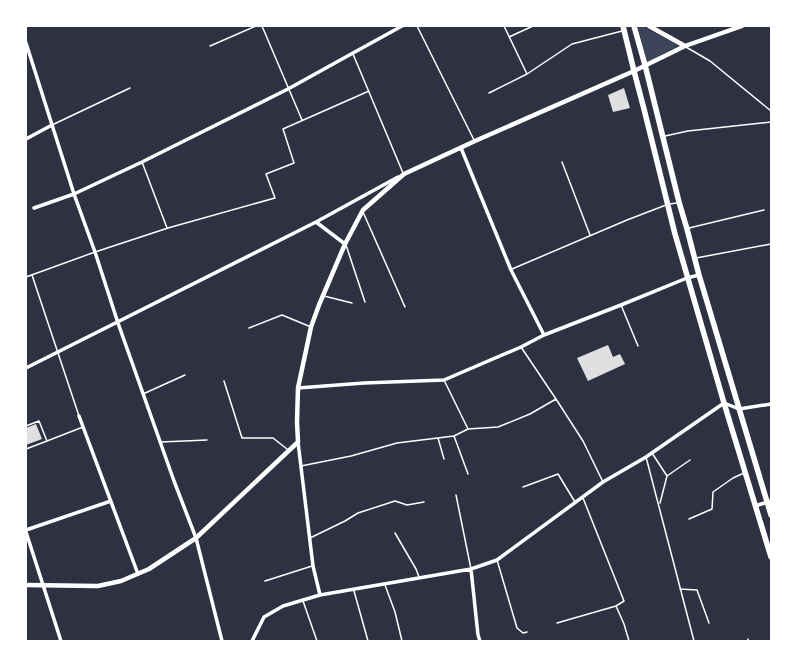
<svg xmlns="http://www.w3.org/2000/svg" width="797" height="667" viewBox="0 0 797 667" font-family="'IBM Plex Sans',sans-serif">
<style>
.green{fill:#3c4559}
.building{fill:#e0e0e3}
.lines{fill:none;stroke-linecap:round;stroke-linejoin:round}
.service{stroke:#fff;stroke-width:1.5}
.minor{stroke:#fff;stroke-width:3.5}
.tertiary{stroke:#fff;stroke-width:4.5}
.primary{stroke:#fff;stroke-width:5.5}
</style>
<rect width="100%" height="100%" fill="#2d3142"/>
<path class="green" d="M638 26H641L679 45 647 62Z"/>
<path class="building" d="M624 88 630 108 613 112 608 95Z
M608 345 613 357 620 354 625 364 588 381 577 358Z
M36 424 42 439 26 445V428Z"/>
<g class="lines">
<path class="service" d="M262 26 302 120
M417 26 474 140
M504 26 527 74
M509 37 533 26
M210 46 256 26
M686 47 710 61 771 111
M353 54 403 173
M489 93 527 74 572 44 622 31
M52 125 130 88
M665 136 688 131 771 122
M142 162 167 228
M562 162 590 235
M669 204 677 203
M363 212 405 307
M689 228 764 210
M346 245 365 302
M696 258 771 244
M512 269 627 220 666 205
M32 275 79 416
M26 277 95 252 168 228 275 198 266 174 294 163 283 129 369 91
M324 296 352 303
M621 305 638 346
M249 328 282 315 311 327
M521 347 556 399 583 441 603 482
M444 380 468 429
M224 381 242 438H273L287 449
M143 394 185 375
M26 426 39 421 47 441 26 449
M454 436 468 474
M438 438 444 459
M47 441 83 427
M161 442 207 440
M652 453 667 476 660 503
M646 457 694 641
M301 466 351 456 397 443 454 436 468 429 498 427 530 414 556 399
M667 476 690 460
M523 487 558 474 575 502
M456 495 471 569
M689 519 712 509 713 492 733 478 744 473
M395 533 416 569 419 577
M310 538 345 521 358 513 395 501 407 505 424 502
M497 560 517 628 523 633 527 632
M265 581 312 566
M385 585 395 612 402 641
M680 589 697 590 709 623
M354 591 368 641
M303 601 317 641
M616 606 624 624 629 641
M557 623 616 606 624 601 583 498
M748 641V639"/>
<path class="minor" d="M26 43 74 194 95 252 118 323 174 481 196 538 222 641
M26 139 52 125
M461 148 511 270 544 335
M34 208 74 194 142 162 288 89 353 53 402 26
M316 222 345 244
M26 368 316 222 398 177
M298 388 364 383 444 380 521 347 544 335 621 305 687 278 699 275
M79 416 138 574
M298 442 313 566 320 595
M755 506 771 501
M26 530 111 501
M26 532 61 641
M471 569 478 635 480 641
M252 641 264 617 283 606 320 595 471 569 497 560 603 482 646 457 724 403 739 409 771 404"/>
<path class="tertiary" d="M649 26 685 46
M26 585 98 586 121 581 149 569 196 538 298 442 297 422 298 388 311 327 319 305 345 244 363 210 404 174 475 141 634 71 685 46 742 26"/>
<path class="primary" d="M623 26 634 71 645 113 675 234 724 403 771 557
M634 26 645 65 679 202 687 229 699 275 771 515"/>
</g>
<rect width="797" height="667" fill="none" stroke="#ffffff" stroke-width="54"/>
</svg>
